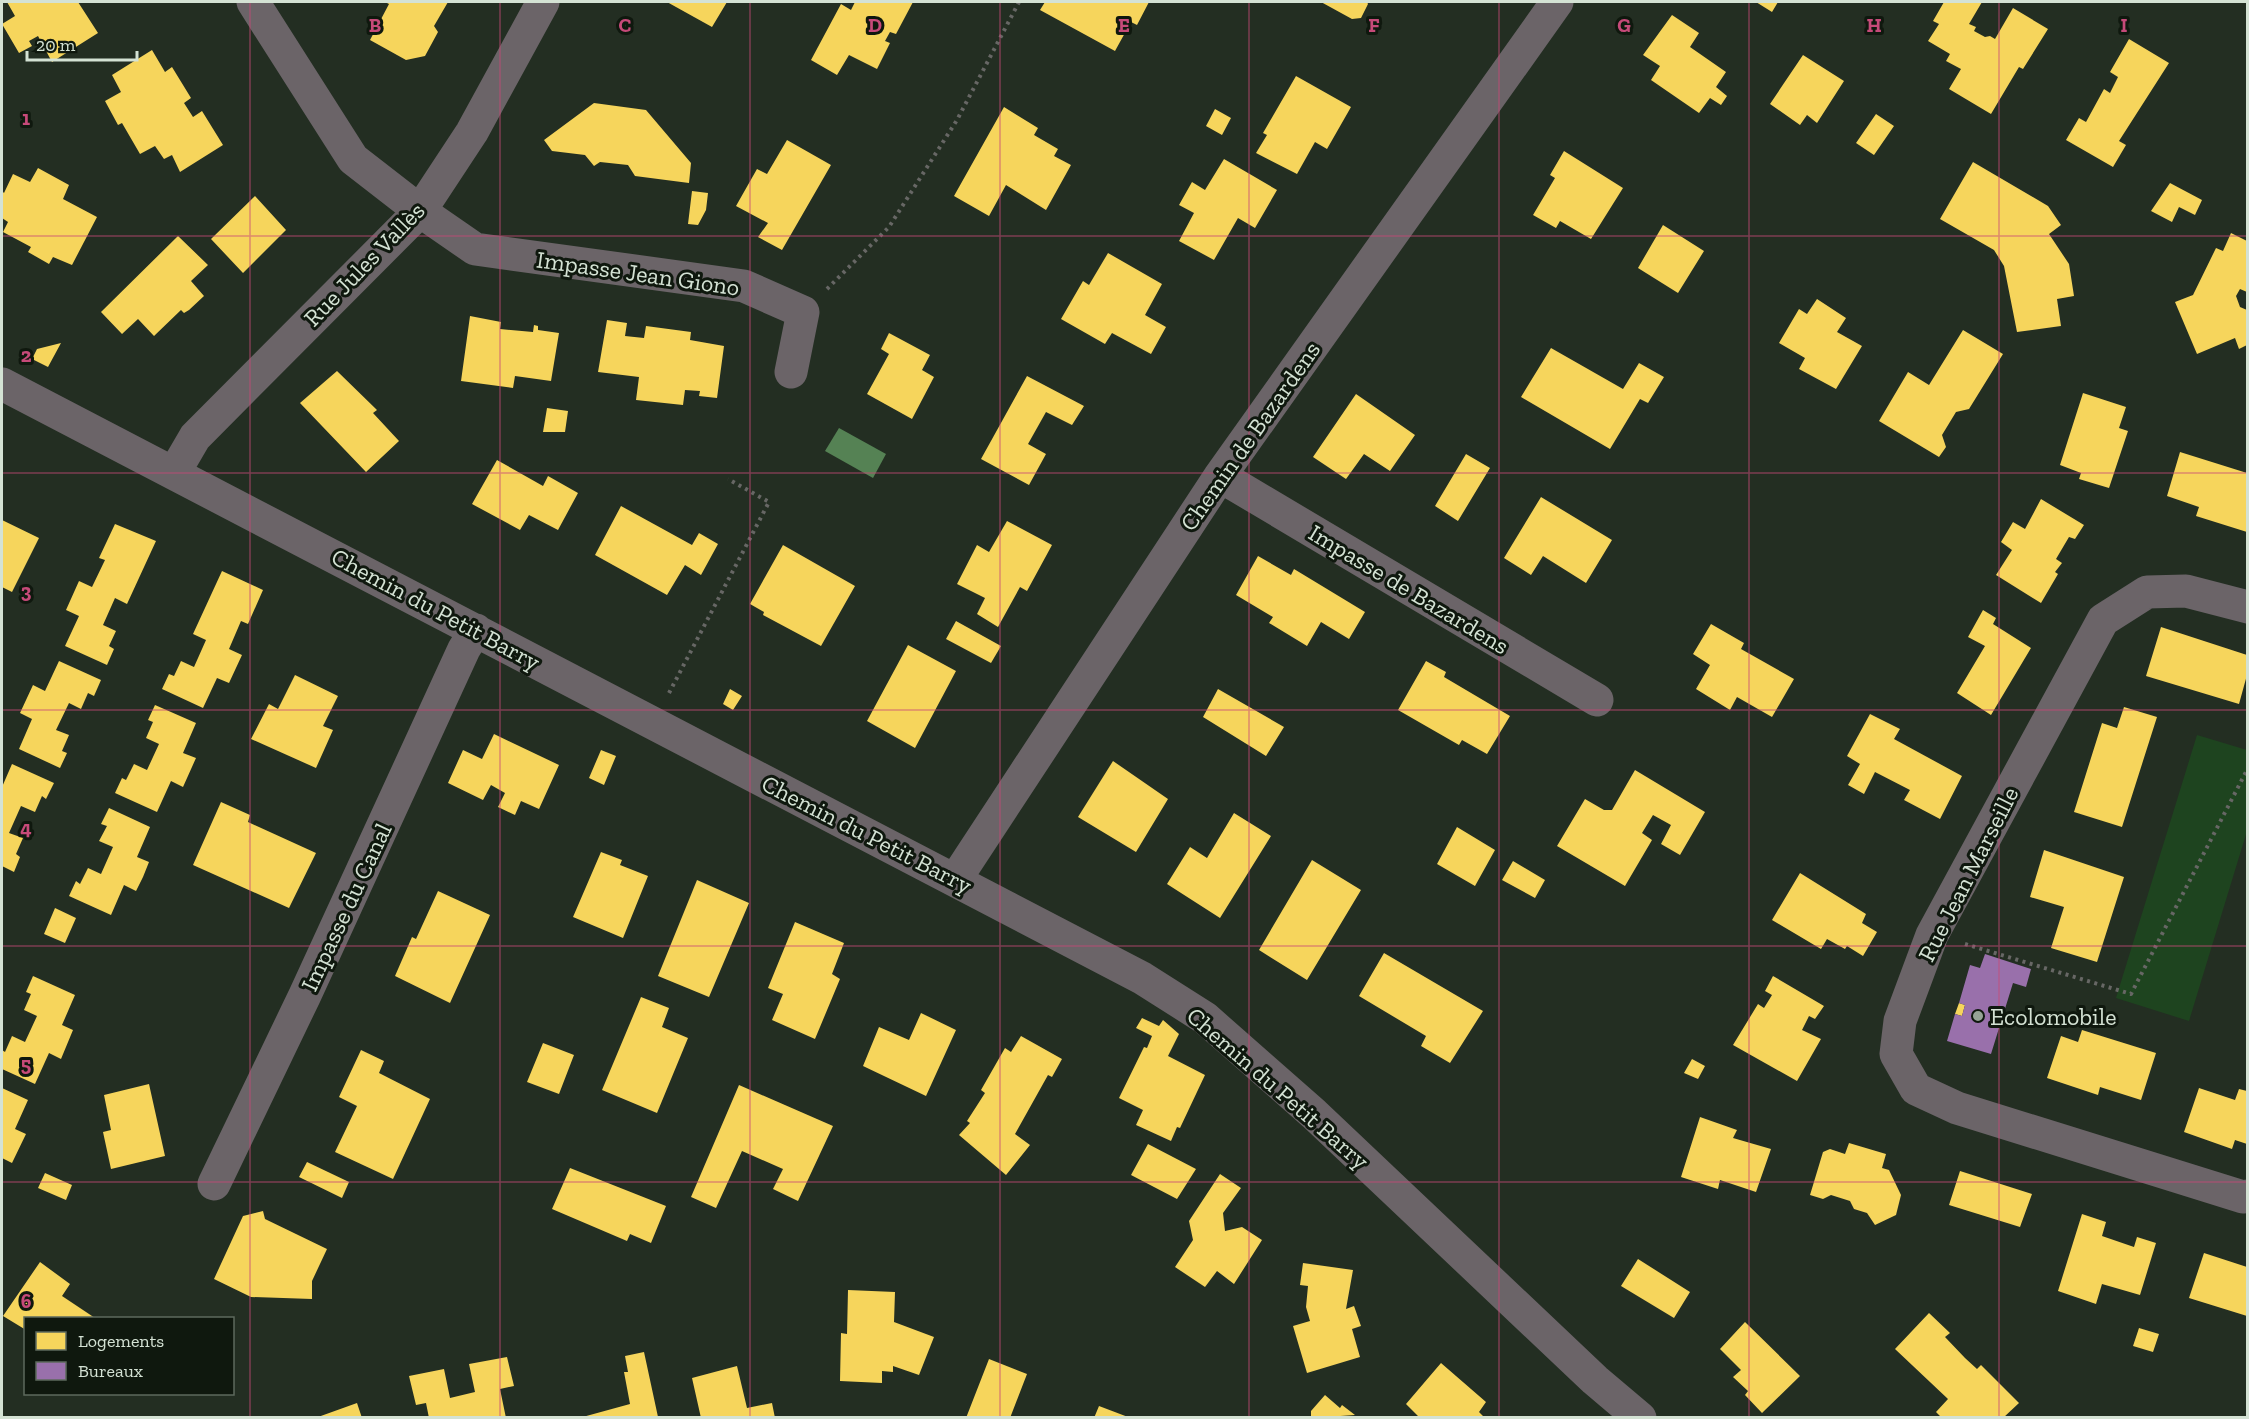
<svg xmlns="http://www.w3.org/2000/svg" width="2249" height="1419" viewBox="0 0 2249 1419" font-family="'Zilla Slab',serif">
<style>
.green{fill:#1e441f}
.water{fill:#558254}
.homes{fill:#f6d55c}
.offices{fill:#9970ab}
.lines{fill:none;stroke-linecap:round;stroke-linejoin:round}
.path{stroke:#676765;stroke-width:4;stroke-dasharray:3 4.5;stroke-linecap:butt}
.street{stroke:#6b6468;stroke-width:33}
.grid{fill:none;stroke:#c64a79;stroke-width:1.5;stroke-opacity:0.55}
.poi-dot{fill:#96a396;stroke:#0f180e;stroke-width:2}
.labels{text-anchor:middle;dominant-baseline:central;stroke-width:6;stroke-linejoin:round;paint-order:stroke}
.street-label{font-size:24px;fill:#d4e2d4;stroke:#0f180e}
.poi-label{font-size:24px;fill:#d4e2d4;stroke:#0f180e;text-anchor:start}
.grid-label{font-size:20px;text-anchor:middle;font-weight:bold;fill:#c64a79;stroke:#0f180e;stroke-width:6;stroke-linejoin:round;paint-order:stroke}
</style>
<rect width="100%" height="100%" fill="#232e22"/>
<path class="green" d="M2197 735 2247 750V831L2189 1021 2116 998Z"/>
<path class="water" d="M839 428 886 454 873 478 825 451Z"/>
<path class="homes" d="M7 2H78L98 33 52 62 38 36 29 41 32 46 19 53 2 24 15 16Z
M385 2H448L434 26 438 32 425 56 406 60 370 40 389 4Z
M667 2H727L712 27Z
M855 2H913L896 34 890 32 885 41 890 43 877 69 849 55 837 75 811 60 841 4 851 10Z
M1045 2H1149L1137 25 1131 22 1115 51 1040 10Z
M1321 2H1367L1368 4 1361 18 1352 19Z
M1756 2H1778L1772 12Z
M1944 2H1982L1969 24 1976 27 1974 31 1985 37 1990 36 1995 39 2013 8 2048 29 2023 69 2019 67 1991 114 1949 89 1961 69 1946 61 1950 54 1928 41 1939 24 1933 21Z
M1672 15 1699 33 1690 47 1726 72 1716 87 1727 96 1721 105 1710 98 1699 113 1651 80 1660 66 1643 55Z
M2129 39 2169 63 2119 141 2126 145 2113 167 2066 140 2079 118 2086 122 2104 89 2110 93 2118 77 2110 72Z
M152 50 165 72 172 67 191 98 184 103 193 117 202 111 223 145 180 172 172 155 164 159 155 146 140 154 122 123 118 125 105 101 121 92 112 75Z
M1803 55 1844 81 1817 123 1807 115 1800 125 1770 104Z
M1296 76 1351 107 1327 149 1315 142 1297 174 1256 153 1267 135 1263 133Z
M594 103 646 110 691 163 689 183 635 176 628 165 600 162 594 166 585 155 552 151 544 140Z
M1004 107 1038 128 1034 135 1058 149 1054 156 1071 165 1046 210 1006 185 989 216 954 196Z
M1215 109 1231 118 1222 135 1206 126Z
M1876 114 1894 126 1874 155 1856 143Z
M787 140 831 165 782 250 758 237 768 223 736 206 757 169 767 174Z
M1564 151 1623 188 1591 239 1560 221 1556 228 1533 215 1555 178 1550 175Z
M1224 159 1277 190 1255 228 1238 218 1214 260 1179 241 1194 213 1179 205 1192 182 1205 190Z
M1973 162 2048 206 2061 225 2049 234 2069 264 2074 296 2057 299 2061 326 2017 332 2004 266 1994 250 1940 219Z
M38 168 69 185 63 199 97 217 72 265 53 257 49 264 28 252 31 247 3 232 8 222 2 218V191L4 193 13 174 30 182Z
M2170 183 2202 200 2195 215 2179 207 2172 222 2151 211Z
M692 191 708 193 706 210 698 225 688 224Z
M255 196 286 230 243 273 211 239Z
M1663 225 1704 251 1678 293 1638 268Z
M2231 233 2247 241V292L2240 289 2236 296 2240 307 2247 310V345L2239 349 2235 338 2197 354 2175 302 2193 295 2216 248 2223 251Z
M178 236 208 265 191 281 204 296 189 310 184 313 181 310 154 336 138 319 122 334 101 312Z
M1108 253 1162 284 1145 315 1166 327 1151 354 1112 333 1105 344 1061 319 1083 281 1089 285Z
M1817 299 1846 318 1837 332 1862 346 1836 389 1799 369 1805 358 1779 343 1799 309 1807 314Z
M470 316 501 322 500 329 533 332 534 325 538 326V330L559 333 551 381 515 376 513 388 461 381Z
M607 320 627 323 625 336 644 338 646 326 691 332 690 340 724 346 717 398 699 396 700 391 685 390 683 405 636 400 639 377 598 372Z
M1963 330 2003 354 1969 409 1956 412 1942 435 1946 447 1939 457 1879 421 1908 372 1929 385Z
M889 333 930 355 922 370 934 377 912 419 867 394 889 354 881 349Z
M61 343 48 367 32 359 37 349Z
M1551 348 1623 389 1639 363 1664 377 1648 403 1640 399 1610 449 1521 397Z
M337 371 377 410 373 413 399 441 366 472 300 403Z
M1027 376 1084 406 1072 425 1046 412 1028 444 1046 454 1029 485 981 459Z
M2083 393 2126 407 2119 428 2128 431 2109 488 2079 479 2081 473 2060 465Z
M1356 394 1415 435 1390 471 1364 454 1346 479 1313 457Z
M547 408 568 411 565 432H543Z
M2180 452 2247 473V532L2196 516 2199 507 2167 496Z
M1466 454 1490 468 1458 521 1435 506Z
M497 460 543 486 548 476 578 493 558 530 529 515 520 530 472 504Z
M1541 497 1612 540 1586 583 1543 556 1531 575 1504 558Z
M2041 499 2084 525 2075 539 2069 537 2056 559 2062 563 2055 572 2058 574 2041 603 1996 575 2012 550 2001 542 2013 522 2025 529Z
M621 506 692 545 699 533 718 544 701 575 685 565 667 595 595 555Z
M2 520 39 538 12 592 2 587Z
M1007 521 1052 545 1027 591 1020 587 998 627 977 614 985 598 957 584 977 545 989 552Z
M115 524 156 541 127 604 115 598 103 625 116 631 109 646 114 649 107 665 65 646 79 616 66 610 79 581 92 587 105 560 99 558Z
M783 545 855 586 821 646 763 615 764 612 750 604Z
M1258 556 1291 575 1294 569 1365 612 1349 639 1321 622 1307 646 1269 623 1273 617 1236 595Z
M222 571 263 590 248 624 241 621 229 649 242 655 229 683 217 678 203 708 162 689 169 674 174 676 181 661 194 667 206 640 193 634Z
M1983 610 1996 618 1993 624 2031 648 1991 715 1957 693 1985 646 1968 637Z
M956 621 1001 646 991 663 946 639Z
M1711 624 1744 643 1741 649 1794 679 1772 717 1737 697 1730 710 1696 689 1710 665 1693 654Z
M2161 627 2247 655V675L2239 704 2146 676Z
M908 645 956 671 915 748 867 721Z
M59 661 101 680 94 696 88 693 81 709 69 703 56 730 69 735 62 751 67 753 60 768 19 749 32 719 20 713 33 685 45 691Z
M1426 661 1446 672 1444 677 1510 716 1487 754 1462 740 1459 745 1398 710Z
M295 675 338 696 323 726 333 730 316 768 251 739 269 704 278 709Z
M730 689 742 696 733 710 723 704Z
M1218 689 1284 727 1266 756 1203 717Z
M155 705 196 723 183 753 196 758 183 787 171 781 157 812 115 793 122 778 126 780 134 764 147 770 159 744 146 738 153 722 148 720Z
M2124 707 2157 717 2122 827 2074 812 2102 723 2117 728Z
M1870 714 1900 729 1894 739 1962 776 1940 819 1904 800 1910 790 1875 772 1864 794 1848 785 1860 764 1847 756Z
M494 734 559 765 539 809 521 801 515 815 498 807 505 793 491 785 483 800 448 783 463 750 482 759Z
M601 750 616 756 604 785 589 778Z
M1113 761 1168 799 1136 852 1078 817Z
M12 764 54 783 46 799 42 796 35 812 21 806 9 833 23 838 16 854 20 857 14 872 2 866V787Z
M1635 770 1705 812 1680 855 1661 844 1671 825 1653 815 1642 833 1652 840 1625 886 1557 846 1585 799 1604 810H1612Z
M221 802 250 815 248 822 316 853 289 908 193 865Z
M109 808 150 827 137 857 149 862 143 877 136 891 124 885 111 915 69 896 76 881 80 884 88 868 101 874 113 847 99 841 107 826 101 824Z
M1234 813 1271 836 1220 918 1167 884 1190 847 1207 858Z
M1457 827 1495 850 1475 886 1437 864Z
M2044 850 2124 877 2097 962 2051 948 2064 907 2030 897Z
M601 852 622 860 620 865 648 876 623 938 573 917Z
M1312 860 1361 890 1307 980 1259 950Z
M1513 861 1545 880 1535 898 1502 880Z
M1800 873 1866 914 1862 923 1877 932 1863 956 1847 946 1845 949 1827 939 1821 949 1772 920Z
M697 880 749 903 709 997 658 976Z
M438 891 490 915 450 1003 395 976 412 937 416 939Z
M55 908 76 918 65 943 44 934Z
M795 922 844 943 832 974 840 979 815 1039 772 1020 783 994 768 988Z
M1384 953 1483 1011 1450 1063 1421 1046 1426 1036 1359 996Z
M33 976 75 995 62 1025 73 1030 61 1059 49 1053 35 1084 2 1069V1050L5 1052 12 1036 25 1042 37 1016 24 1010 31 994 26 992Z
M1773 976 1824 1006 1815 1019 1809 1016 1802 1030 1821 1039 1797 1081 1733 1045 1758 1004 1764 1008 1772 995 1765 991Z
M641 997 669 1008 662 1027 688 1038 657 1113 602 1090Z
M1959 1003 1965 1005 1962 1016 1955 1014Z
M921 1013 956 1030 926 1096 863 1066 879 1027 909 1040Z
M1142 1018 1159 1026 1163 1020 1179 1034 1168 1056 1205 1075 1180 1128 1177 1127 1171 1141 1136 1125 1143 1110 1119 1098 1144 1047 1147 1048 1152 1036 1136 1028Z
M2082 1030 2156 1053 2141 1100 2100 1087 2098 1095 2047 1078 2061 1036 2078 1042Z
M1021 1036 1062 1059 1052 1077 1048 1075 1015 1134 1030 1145 1006 1175 959 1135 970 1123 967 1121 985 1093 981 1090 1005 1048 1011 1052Z
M543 1043 574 1055 559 1094 527 1082Z
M361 1050 384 1061 379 1073 430 1099 393 1179 335 1152 357 1106 339 1097Z
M1692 1059 1705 1066 1698 1079 1684 1073Z
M149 1084 165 1156 111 1169 103 1132 111 1130 104 1095Z
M739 1085 833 1126 798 1201 773 1189 783 1169 742 1151 716 1208 691 1197Z
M2 1088 28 1100 15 1129 26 1134 12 1163 2 1158Z
M2199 1088 2235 1100 2239 1089 2247 1091V1144L2235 1140 2232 1149 2184 1132Z
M1700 1117 1737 1130 1733 1138 1771 1149 1756 1192 1720 1180 1718 1189 1681 1177Z
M1849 1143 1886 1154 1882 1168 1889 1170 1901 1195 1896 1215 1875 1225 1867 1213 1854 1209 1850 1201 1831 1195 1823 1199 1810 1195 1823 1152 1830 1149 1845 1154Z
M1148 1144 1196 1169 1177 1199 1131 1175Z
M307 1162 349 1182 342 1198 299 1177Z
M570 1168 666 1206 651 1243 630 1234 627 1241 552 1209Z
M1960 1171 2032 1194 2020 1227 1949 1205Z
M45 1173 72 1185 66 1200 38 1188Z
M1220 1174 1241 1188 1223 1213 1225 1231 1242 1227 1262 1240 1234 1284 1217 1271 1205 1287 1175 1267 1193 1240 1189 1221Z
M263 1211 265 1219 327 1249 312 1281V1299L251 1297 214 1279 243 1216Z
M2082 1214 2106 1222 2102 1236 2134 1247 2137 1237 2156 1243 2140 1295 2102 1284 2096 1304 2058 1291Z
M2204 1253 2247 1267V1316L2189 1298Z
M1638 1259 1690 1292 1674 1318 1621 1286Z
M40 1262 70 1284 62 1296 95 1318H26V1330L3 1316Z
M1303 1263 1353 1270 1346 1309 1354 1306 1361 1326 1352 1329 1360 1357 1307 1373 1293 1326 1310 1321 1306 1307 1308 1286 1300 1285Z
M848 1290 895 1292 894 1322 934 1337 919 1375 893 1366V1372L882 1371V1383L840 1381 841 1333 847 1334Z
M1929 1313 1950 1333 1945 1337 1965 1358 1977 1369 1981 1365 2019 1403 2003 1418H1942L1936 1412 1948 1399 1895 1349Z
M1745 1322 1800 1376 1762 1413 1745 1395 1748 1391 1733 1377 1741 1370 1720 1349Z
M2139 1328 2159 1334 2153 1352 2133 1346Z
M644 1352 658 1417 579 1418 630 1404 624 1372H628L625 1356Z
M507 1357 514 1386 500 1389 506 1418H429L426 1403 416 1405 409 1376 444 1369 450 1398 475 1392 469 1364Z
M989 1359 1027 1374 1010 1418H966Z
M1441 1363 1486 1402 1479 1412 1485 1418H1420L1406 1404Z
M737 1366 747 1408 772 1403 775 1418H701L692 1378Z
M1325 1395 1340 1408 1342 1405 1355 1415 1311 1418V1411Z
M357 1403 362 1418H318V1417Z
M1099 1406 1128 1417V1418H1094Z"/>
<path class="offices" d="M1985 954 2031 969 2026 987 2013 983 1991 1054 1947 1041 1955 1014 1962 1016 1965 1005 1959 1003 1970 965 1980 968Z"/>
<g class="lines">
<path class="path" d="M827 289 889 227 957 120 1019 2
M669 693 769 502 728 479
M1965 944 2131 994 2248 768"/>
<path class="street" d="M253 2 353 159 420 211 475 249 744 286 803 312 791 372
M2 384 1142 978 1205 1018 1314 1114 1595 1380 1640 1418
M174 473 195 437 420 211 472 132 543 2
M1220 476 1597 700
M2248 607 2186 591 2147 592 2103 620 1932 935 1900 1021 1896 1054 1916 1089 1957 1108 2243 1197 2248 1196
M955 880 1220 476 1557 2
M214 1184 305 995 464 649 476 630"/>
</g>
<path class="grid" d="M250 2V1418M500 2V1418M750 2V1418M1000 2V1418M1249 2V1418M1499 2V1418M1749 2V1418M1999 2V1418M2 236H2248M2 473H2248M2 710H2248M2 946H2248M2 1182H2248"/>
<circle class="poi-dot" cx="1978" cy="1016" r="6"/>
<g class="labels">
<g class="street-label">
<text transform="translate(364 264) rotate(-46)">Rue Jules Vallès</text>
<text transform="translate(638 273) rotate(8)">Impasse Jean Giono</text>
<text transform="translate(1250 436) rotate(-55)">Chemin de Bazardens</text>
<text transform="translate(1409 589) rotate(31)">Impasse de Bazardens</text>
<text transform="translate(436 609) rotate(28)">Chemin du Petit Barry</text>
<text transform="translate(867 834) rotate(27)">Chemin du Petit Barry</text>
<text transform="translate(1968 874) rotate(-63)">Rue Jean Marseille</text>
<text transform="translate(346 907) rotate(-65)">Impasse du Canal</text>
<text transform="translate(1278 1088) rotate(41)">Chemin du Petit Barry</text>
</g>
<g class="poi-label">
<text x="1990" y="1016">Ecolomobile</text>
</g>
</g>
<g class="grid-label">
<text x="375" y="32">B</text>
<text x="625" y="32">C</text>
<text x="875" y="32">D</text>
<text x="1124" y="32">E</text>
<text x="1374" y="32">F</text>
<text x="1624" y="32">G</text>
<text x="1874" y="32">H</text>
<text x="2124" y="32">I</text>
<text x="26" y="125">1</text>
<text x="26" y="362">2</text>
<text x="26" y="598">3</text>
<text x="26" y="835">4</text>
<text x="26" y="1071">5</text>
<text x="26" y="1308">6</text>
</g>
<rect width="2249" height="1419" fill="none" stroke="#d4e2d4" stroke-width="6"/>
<rect x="24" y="1317" width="210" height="78" fill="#0f180e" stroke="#5e695d" stroke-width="1.5"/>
<rect x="36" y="1332" width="30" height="18" fill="#f6d55c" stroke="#5e695d" stroke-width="1.5"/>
<text x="78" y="1347" font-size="18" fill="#d4e2d4">Logements</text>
<rect x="36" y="1362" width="30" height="18" fill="#9970ab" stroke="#5e695d" stroke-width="1.5"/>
<text x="78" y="1377" font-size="18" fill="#d4e2d4">Bureaux</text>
<path d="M27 51v9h110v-9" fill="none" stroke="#d4e2d4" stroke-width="3"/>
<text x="36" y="51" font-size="18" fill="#d4e2d4" stroke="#0f180e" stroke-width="4.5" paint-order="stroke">20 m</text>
</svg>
